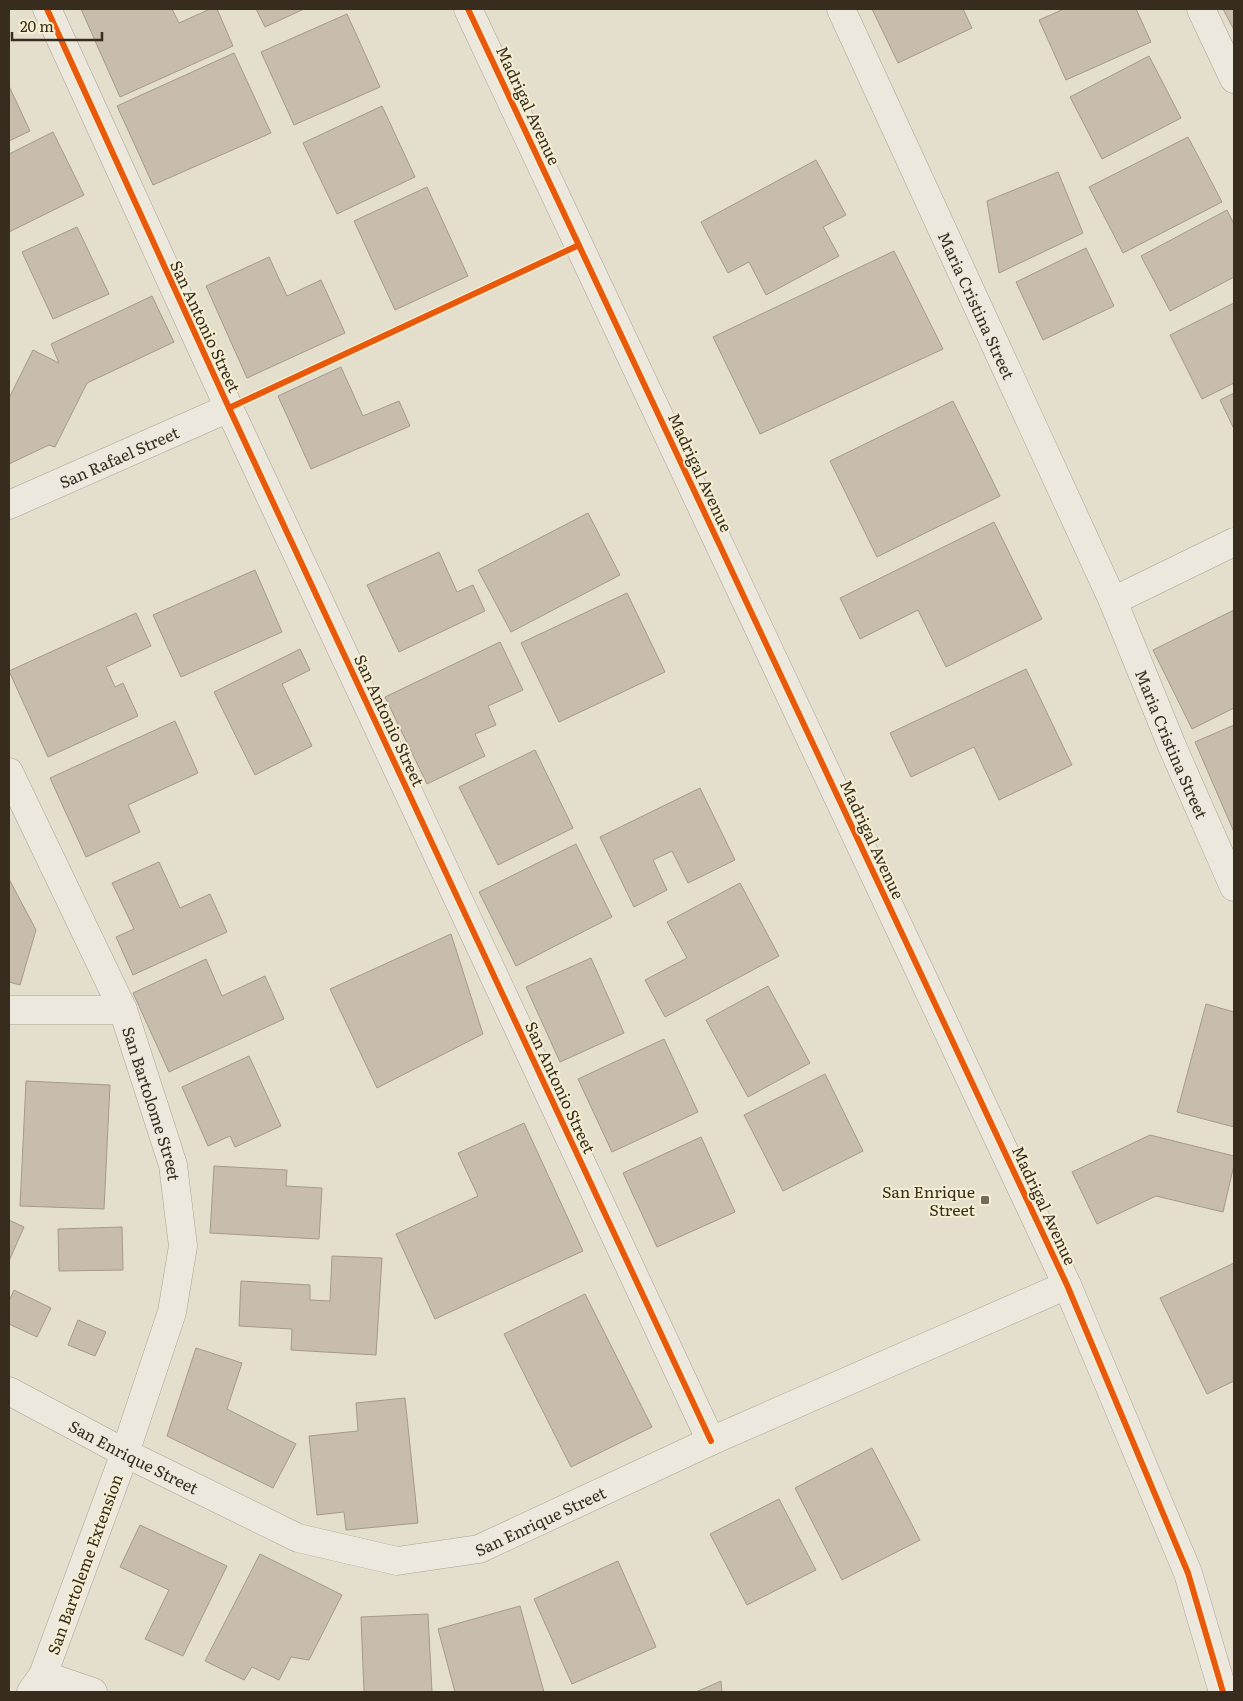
<svg xmlns="http://www.w3.org/2000/svg" width="1243" height="1701" viewBox="0 0 1243 1701" font-family="Literata,serif">
<style>
.building{fill:#c8bdad;stroke:#a49a8b}
.lines{fill:none;stroke-linecap:round;stroke-linejoin:round}
.minor-casing{stroke:#a9a395;stroke-width:29}
.tertiary-casing{stroke:#a9a395;stroke-width:29}
.minor{stroke:#ece8dd;stroke-width:28}
.tertiary{stroke:#ece8dd;stroke-width:28}
.cycleway-casing{stroke:#f5eed2;stroke-width:9}
.cycleway{stroke:#e8590c;stroke-width:6}
.poi-dot{fill:#746b5b;stroke:#f5eed2;stroke-width:2}
.labels{text-anchor:middle;dominant-baseline:central;stroke-width:4;stroke-linejoin:round;paint-order:stroke}
.street-label{font-size:16px;fill:#372c1e;stroke:#f5eed2}
.poi-label{font-size:16px;fill:#372c1e;stroke:#f5eed2;text-anchor:end}
</style>
<rect width="100%" height="100%" fill="#e4dfcc"/>
<path class="building" d="M81 9H172L179 23 210 9H217L233 46 120 97Z
M256 9H304L265 27Z
M872 9H963L972 28 898 63Z
M1064 9H1136L1151 42 1066 80 1039 20Z
M1223 9H1234V30Z
M347 14 380 87 294 125 261 52Z
M234 53 271 133 153 185 117 106Z
M1149 56 1181 118 1102 159 1070 97Z
M9 86 30 131 9 141Z
M382 106 415 177 337 214 303 143Z
M53 132 84 195 9 232V154Z
M1188 137 1222 202 1123 253 1089 187Z
M816 160 846 215 823 227 839 256 766 295 749 262 728 273 701 222Z
M1058 172 1083 233 999 273 987 201Z
M427 187 468 276 395 310 354 221Z
M1227 210 1234 224V277L1170 311 1141 256Z
M77 227 109 294 53 319 22 252Z
M1086 248 1114 306 1043 340 1016 282Z
M894 251 943 349 760 434 713 337Z
M269 257 287 296 321 280 345 333 247 378 206 286Z
M152 296 174 342 87 383 55 447 49 445 9 464V398L33 350 59 363 51 344Z
M1234 303V383L1202 399 1170 335Z
M341 367 363 416 399 401 410 426 311 469 278 396Z
M1234 393V429L1220 400Z
M953 401 1000 496 877 557 830 461Z
M588 513 620 575 511 632 478 570Z
M994 522 1042 619 946 667 918 610 860 639 840 598Z
M439 552 457 592 473 585 485 611 399 652 367 585Z
M255 570 282 632 181 677 153 615Z
M627 593 665 672 559 722 521 643Z
M1234 610V708L1192 729 1153 650Z
M136 613 151 646 106 667 115 687 123 683 138 716 48 757 9 671Z
M500 642 523 690 488 706 496 725 475 734 485 756 427 784 385 697Z
M300 649 310 670 282 684 312 746 255 775 214 692Z
M1026 669 1072 765 999 800 974 747 911 777 890 733Z
M175 721 198 773 128 805 140 832 86 857 50 778Z
M1234 725V832L1195 742Z
M535 750 573 828 498 865 459 787Z
M700 788 735 860 688 883 672 851 653 860 667 890 634 907 600 837Z
M576 844 612 917 516 966 479 892Z
M159 862 180 908 210 894 227 932 133 975 116 937 134 929 112 883Z
M9 879 36 930 20 985 9 982Z
M740 883 779 956 665 1017 645 980 687 958 667 922Z
M451 934 483 1034 377 1088 330 989Z
M591 958 624 1033 560 1062 526 987Z
M206 959 222 996 265 976 284 1019 169 1072 133 993Z
M768 986 810 1063 748 1097 706 1020Z
M1206 1004 1234 1012V1127L1177 1112Z
M664 1039 698 1112 612 1152 578 1079Z
M249 1056 281 1126 235 1147 230 1136 208 1146 182 1087Z
M825 1074 863 1151 783 1191 744 1115Z
M26 1081 110 1085 104 1209 20 1206Z
M524 1123 583 1251 435 1319 396 1234 478 1196 458 1153Z
M1150 1135 1234 1156V1165L1223 1212 1156 1196 1097 1224 1072 1172Z
M701 1137 735 1212 657 1247 623 1173Z
M214 1166 287 1170 286 1186 322 1188 319 1239 210 1233Z
M9 1220 24 1227 9 1261Z
M122 1227 123 1270 59 1271 58 1229Z
M332 1256 382 1258 376 1355 291 1350 292 1329 239 1326 241 1281 310 1285V1300L330 1301Z
M1234 1263V1381L1207 1394 1160 1298Z
M14 1290 51 1308 37 1337 9 1324V1301Z
M585 1294 652 1427 571 1467 504 1334Z
M78 1320 106 1332 95 1356 68 1345Z
M196 1348 242 1363 227 1409 296 1444 273 1488 167 1436Z
M405 1398 418 1523 346 1530 344 1512 317 1515 309 1436 358 1431 356 1403Z
M872 1448 920 1540 842 1580 795 1488Z
M779 1499 816 1570 747 1605 710 1534Z
M140 1525 227 1566 183 1656 145 1639 169 1590 120 1567Z
M260 1554 342 1595 309 1660 291 1657 279 1680 252 1667 244 1680 205 1661Z
M618 1561 656 1647 572 1684 534 1599Z
M520 1606 544 1692H455L438 1629Z
M428 1614 432 1692H364L361 1617Z
M721 1681 722 1692H696Z"/>
<g class="lines">
<defs>
<g id="minor">
<path d="M47 9 229 408 711 1441"/>
<path id="s1" d="M841 9 1113 601 1172 746 1234 887"/>
<path d="M1201 9 1234 79"/>
<path id="s2" d="M9 505 229 408"/>
<path d="M1113 601 1234 542"/>
<path id="s3" d="M9 772 123 1010 173 1165 183 1246 172 1312 125 1453 43 1675 31 1692"/>
<path d="M9 1010H123"/>
<path id="s4" d="M9 1391 125 1453 298 1538 397 1561 479 1549 711 1441 1067 1285"/>
<path d="M43 1675 93 1692"/>
</g>
<path id="tertiary" d="M468 9 1067 1285 1188 1573 1223 1692"/>
</defs>
<use href="#minor" class="minor-casing"/>
<use href="#tertiary" class="tertiary-casing"/>
<use href="#minor" class="minor"/>
<use href="#tertiary" class="tertiary"/>
<defs>
<path id="cycleway" d="M47 9 229 408 711 1441
M468 9 1067 1285 1188 1573 1223 1692
M229 408 579 245"/>
</defs>
<use href="#cycleway" class="cycleway-casing"/>
<use href="#cycleway" class="cycleway"/>
</g>
<rect class="poi-dot" x="980" y="1195" width="10" height="10" rx="2.5"/>
<g class="labels">
<g class="street-label">
<text transform="translate(529 105) rotate(65)">Madrigal Avenue</text>
<text stroke="none"><textPath href="#s1" startOffset="326">Maria Cristina Street</textPath></text>
<text transform="translate(206 326) rotate(65)">San Antonio Street</text>
<text stroke="none"><textPath href="#s2" startOffset="120">San Rafael Street</textPath></text>
<text transform="translate(701 472) rotate(65)">Madrigal Avenue</text>
<text transform="translate(390 720) rotate(65)">San Antonio Street</text>
<text stroke="none"><textPath href="#s1" startOffset="806">Maria Cristina Street</textPath></text>
<text transform="translate(873 839) rotate(65)">Madrigal Avenue</text>
<text transform="translate(561 1087) rotate(65)">San Antonio Street</text>
<text stroke="none"><textPath href="#s3" startOffset="362">San Bartolome Street</textPath></text>
<text transform="translate(1045 1205) rotate(65)">Madrigal Avenue</text>
<text stroke="none"><textPath href="#s4" startOffset="141">San Enrique Street</textPath></text>
<text stroke="none"><textPath href="#s4" startOffset="576">San Enrique Street</textPath></text>
<text transform="translate(84 1564) rotate(-70)">San Bartoleme Extension</text>
</g>
<g class="poi-label">
<text x="975" y="1191">San Enrique<tspan x="975" dy="18">Street</tspan></text>
</g>
</g>
<rect width="1243" height="1701" fill="none" stroke="#372c1e" stroke-width="20"/>
<path d="M12 32v8h90v-8" fill="none" stroke="#372c1e" stroke-width="2.5"/>
<text x="20" y="32" font-size="15" fill="#372c1e" stroke="#f5eed2" stroke-width="4" paint-order="stroke">20 m</text>
</svg>
